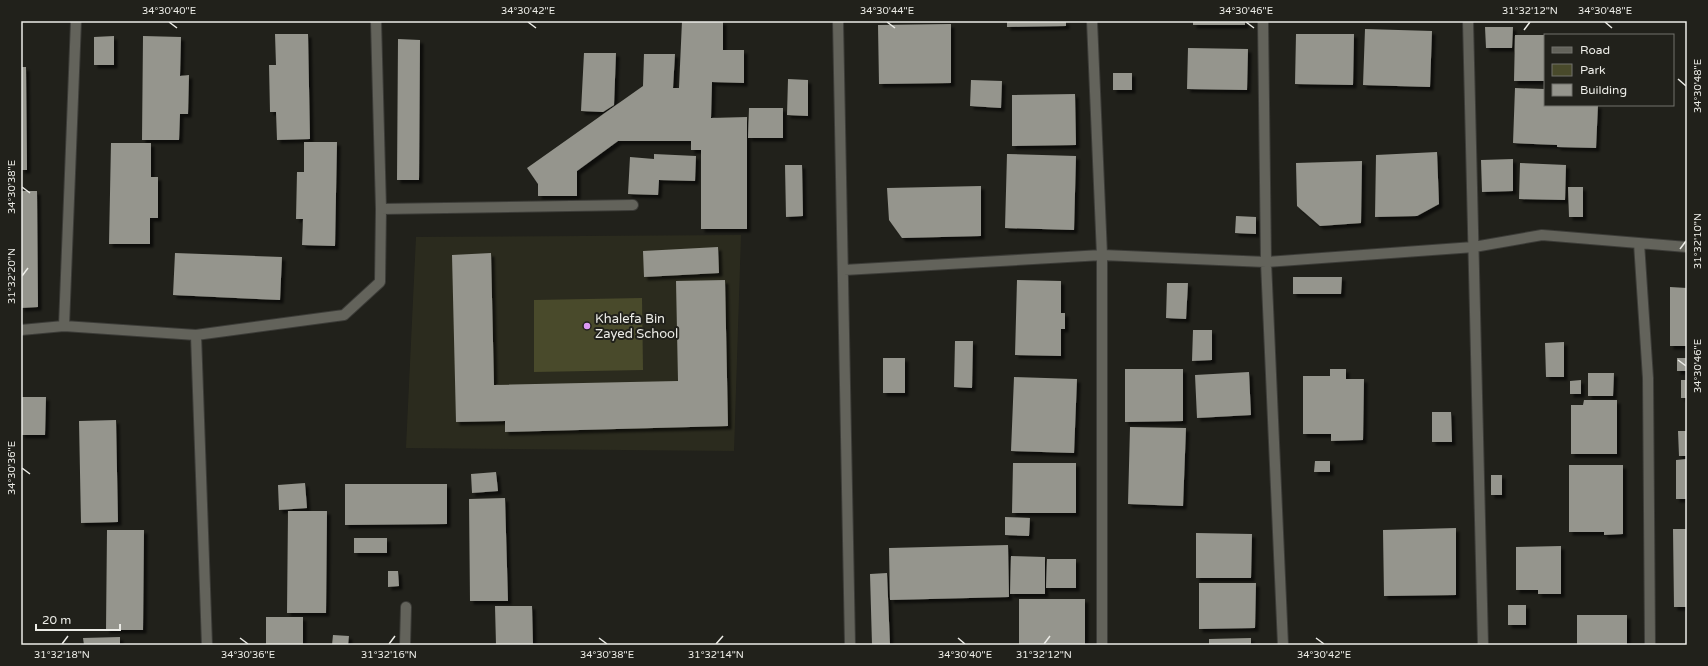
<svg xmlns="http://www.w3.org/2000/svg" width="1708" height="666" viewBox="0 0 1708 666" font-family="'Varela Round',sans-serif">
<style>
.built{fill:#2b2b1e}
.green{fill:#494a2b}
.building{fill:#95958d;filter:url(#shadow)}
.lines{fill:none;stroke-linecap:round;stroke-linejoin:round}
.minor-casing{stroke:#3c3c38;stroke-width:12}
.minor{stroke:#63635b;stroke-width:10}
.ticks{fill:none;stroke:#ecece7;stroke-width:1.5}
.poi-dot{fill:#dd99f3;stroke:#21211b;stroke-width:1.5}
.labels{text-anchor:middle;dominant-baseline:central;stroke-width:4;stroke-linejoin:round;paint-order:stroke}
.poi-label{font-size:13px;fill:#ecece7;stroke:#21211b;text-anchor:start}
.neatline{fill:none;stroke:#ecece7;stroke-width:1.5}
.ticks-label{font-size:10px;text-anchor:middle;fill:#ecece7}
</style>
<defs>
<filter id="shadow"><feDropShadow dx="3.5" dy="3.5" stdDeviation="1" flood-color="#0009"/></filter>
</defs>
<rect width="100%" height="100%" fill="#21211b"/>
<path class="built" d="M741 235 734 451 406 448 416 237Z"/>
<path class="green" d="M642 298 643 370 534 372V300Z"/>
<path class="building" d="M682 21H723V50H744V83L712 82 711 118 747 117V229H701V150H691V141H618L577 171V196H538V184L527 168 643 86 644 54H675L673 88H679Z
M1007 21H1066V26L1007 27Z
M1193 21H1245V25H1193Z
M951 24V83L879 84 878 25Z
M1485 27H1513L1512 48H1486Z
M1365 29 1432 31 1430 87 1363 85Z
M275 34H308L310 139 277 140 276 112H270L269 65H276Z
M1296 34H1354L1353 85 1295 84Z
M1515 35H1545V81H1514Z
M114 36V65H94V37Z
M143 36 181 37 180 76 189 75 188 114H180L179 140H142Z
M398 39 420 40 419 180H397Z
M1188 48 1248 49 1247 90 1187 89Z
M584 53H616L614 105 603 112 581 111Z
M21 67H26L27 170H21Z
M1113 73H1132V90H1113Z
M788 79 808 80V116L787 115Z
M971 80 1002 81 1001 108 970 106Z
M1515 88 1545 89V105H1598L1596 148 1557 147V145L1513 143Z
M1075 94 1076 145 1012 146V95Z
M749 108H783V138H748Z
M304 142H337L335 246 302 245 303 219H296L297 172H304Z
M111 143H151V177H158V218H150V244H109Z
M1437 152 1439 204 1417 216 1375 217 1376 155Z
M654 154 696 156 695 181 659 180 658 195 628 194 630 157 654 159Z
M1007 154 1076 156 1074 230 1005 228Z
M1513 159V191L1482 192 1481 160Z
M1362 161 1361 223 1320 226 1297 206 1296 163Z
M1520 163 1566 165 1565 200 1519 199Z
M785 165H802L803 216 786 217Z
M981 186V236L902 238 889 220 887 188Z
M1568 187H1583V217H1569Z
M21 191H37L38 307 21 308Z
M1236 216 1256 217V234L1235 233Z
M718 247 719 273 644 277 643 251Z
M175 253 282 257 280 300 173 295Z
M491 253 494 385 678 381 676 281 725 280 728 426 505 432V421L456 422 452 255Z
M1293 277H1342L1341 294H1293Z
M1017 280 1061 281V313H1065V329H1061V356L1015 355Z
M1167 283H1188L1186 319 1166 318Z
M1670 287 1687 288V346H1670Z
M1193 330H1212V360L1192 361Z
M955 341H973L972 388 954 387Z
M1564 342V377H1546L1545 343Z
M883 358H905V393H883Z
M1677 358H1687V371H1677Z
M1125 369H1183V421L1125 422Z
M1330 369H1346V379H1364L1363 440 1331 441V434H1303V376H1330Z
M1249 372 1251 415 1197 418 1195 375Z
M1588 373H1614L1613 396H1588Z
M1014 377 1077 379 1074 453 1011 451Z
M1581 380V394H1570V381Z
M1681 380H1687V398H1681Z
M21 397H46L45 435H21Z
M1584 400H1617V454H1571V405H1583Z
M1432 412H1451L1452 442H1432Z
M116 420 118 522 81 523 79 421Z
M1130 427 1186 428 1183 506 1128 504Z
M1678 431H1687V456H1679Z
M1687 459V499H1676V460Z
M1315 461H1330V472H1314Z
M1013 463H1076V513H1012Z
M1569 465H1623V534L1604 535V532H1569Z
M496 472 498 491 472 493 471 474Z
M1491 475H1502V495H1491Z
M305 483 307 508 279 510 278 485Z
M345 484H447V524L345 525Z
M505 498 508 601H470L469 499Z
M288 511H327L326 613H287Z
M1005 517 1030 518 1029 536 1005 535Z
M1456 528V595L1384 596 1383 530Z
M1673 529H1687V607H1674Z
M107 530H144L143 630H106Z
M1196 533 1252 534 1251 578H1196Z
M354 538H387V553H354Z
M1008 545 1009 597 890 600 889 548Z
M1561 546V594H1538V590H1516V547Z
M1011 556 1045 557V594H1010Z
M1047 559H1076V588H1046Z
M388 571H398L399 586 388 587Z
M887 573 890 645H872L870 574Z
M1199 583H1256L1255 628 1199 629Z
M1019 599H1085V645H1019Z
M1508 605H1526V625H1508Z
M495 606H532L533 645H496Z
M1577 615H1627V645H1577Z
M266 617H303V645H266Z
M333 635 349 636 348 645H332Z
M120 637V645H84L83 638Z
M1251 638V645H1209V639Z"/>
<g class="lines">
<defs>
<path id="minor" d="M838 21 850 645
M1092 21 1102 255V645
M1263 21 1266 262 1283 645
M1468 21 1483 645
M381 209 633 205
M1639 243 1648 378 1650 645
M844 270 1102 255 1266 262 1474 247 1542 235 1687 247
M64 326 76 21
M21 330 64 326 196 335 344 315 380 282 381 209 376 21
M196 335 207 645
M405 645 406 607"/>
</defs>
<use href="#minor" class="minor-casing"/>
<use href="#minor" class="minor"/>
</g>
<path class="ticks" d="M169 22 177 28M528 22 536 28M887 22 895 28M1246 22 1254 28M1605 22 1612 28M1524 30 1530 22M1678 79 1686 86M22 187 30 193M1680 249 1686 241M22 276 28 268M1678 360 1686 366M22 468 30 474M240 638 248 644M599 638 607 644M958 638 965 644M1316 638 1324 644M62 644 68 636M389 644 395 636M716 644 723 636M1044 644 1050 636"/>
<circle class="poi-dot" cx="587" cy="326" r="4"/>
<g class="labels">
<g class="poi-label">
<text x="595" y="319">Khalefa Bin<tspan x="595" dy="15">Zayed School</tspan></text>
</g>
</g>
<rect width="1708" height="666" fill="none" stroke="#21211b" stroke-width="44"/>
<rect x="1544" y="34" width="130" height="72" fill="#21211b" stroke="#72726d"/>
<rect x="1552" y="47" width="20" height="6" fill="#63635b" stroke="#72726d"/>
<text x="1580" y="54" font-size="12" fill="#ecece7">Road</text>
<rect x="1552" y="64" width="20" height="12" fill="#494a2b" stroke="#72726d"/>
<text x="1580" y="74" font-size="12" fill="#ecece7">Park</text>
<rect x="1552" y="84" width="20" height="12" fill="#95958d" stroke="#72726d"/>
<text x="1580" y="94" font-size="12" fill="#ecece7">Building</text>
<path d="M36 624v6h84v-6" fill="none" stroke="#ecece7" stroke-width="2"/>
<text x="42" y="624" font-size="12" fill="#ecece7" stroke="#21211b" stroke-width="3" paint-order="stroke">20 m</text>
<rect x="22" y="22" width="1664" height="622" class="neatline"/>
<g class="ticks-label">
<text x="169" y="14">34°30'40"E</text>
<text x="528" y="14">34°30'42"E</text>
<text x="887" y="14">34°30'44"E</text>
<text x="1246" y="14">34°30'46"E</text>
<text x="1530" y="14">31°32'12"N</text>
<text x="1605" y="14">34°30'48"E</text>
<text transform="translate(1697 86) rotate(-90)" y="4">34°30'48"E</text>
<text transform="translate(11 187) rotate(-90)" y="4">34°30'38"E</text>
<text transform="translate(1697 241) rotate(-90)" y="4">31°32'10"N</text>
<text transform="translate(11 276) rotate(-90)" y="4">31°32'20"N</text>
<text transform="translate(1697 366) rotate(-90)" y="4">34°30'46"E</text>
<text transform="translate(11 468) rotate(-90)" y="4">34°30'36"E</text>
<text x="62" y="658">31°32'18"N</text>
<text x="248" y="658">34°30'36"E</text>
<text x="389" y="658">31°32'16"N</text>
<text x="607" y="658">34°30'38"E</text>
<text x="716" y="658">31°32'14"N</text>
<text x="965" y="658">34°30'40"E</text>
<text x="1044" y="658">31°32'12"N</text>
<text x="1324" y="658">34°30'42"E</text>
</g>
</svg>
